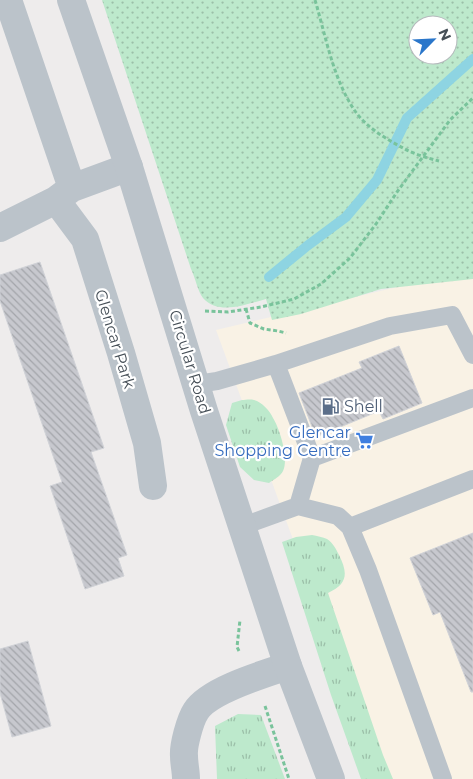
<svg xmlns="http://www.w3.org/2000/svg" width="473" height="779" viewBox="0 0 473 779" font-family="Montserrat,sans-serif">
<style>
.commercial{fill:#f9f2e5}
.grass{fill:url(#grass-tufts)}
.park{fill:url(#park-dots);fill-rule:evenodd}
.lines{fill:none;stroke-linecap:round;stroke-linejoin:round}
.stream{stroke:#8ed4e2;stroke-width:10}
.building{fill:url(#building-back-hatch);stroke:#d0d2d7}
.path{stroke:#79c39b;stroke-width:3;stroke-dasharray:4 2.5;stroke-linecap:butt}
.service{stroke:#bbc3ca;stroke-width:18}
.minor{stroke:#bbc3ca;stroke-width:28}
.tertiary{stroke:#bbc3ca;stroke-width:28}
.labels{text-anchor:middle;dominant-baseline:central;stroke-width:4.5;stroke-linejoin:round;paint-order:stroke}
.street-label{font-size:16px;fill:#464f57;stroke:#fff}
.service-label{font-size:16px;fill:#4e5e75;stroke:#fff;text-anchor:start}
.shop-label{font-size:16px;fill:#366cbe;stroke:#fff;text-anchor:end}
</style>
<defs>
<pattern id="grass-tufts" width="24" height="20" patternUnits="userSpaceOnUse" patternTransform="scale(1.25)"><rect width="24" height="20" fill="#bde9cc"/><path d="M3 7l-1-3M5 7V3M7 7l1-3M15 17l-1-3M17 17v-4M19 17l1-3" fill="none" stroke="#9bbfa8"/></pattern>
<pattern id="park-dots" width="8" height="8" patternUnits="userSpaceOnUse" patternTransform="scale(1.25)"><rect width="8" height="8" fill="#bde9cc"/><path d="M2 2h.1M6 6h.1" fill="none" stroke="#9bbfa8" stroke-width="1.8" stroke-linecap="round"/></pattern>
<pattern id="building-back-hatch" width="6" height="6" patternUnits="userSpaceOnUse" patternTransform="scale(1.25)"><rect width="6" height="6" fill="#c7c8ce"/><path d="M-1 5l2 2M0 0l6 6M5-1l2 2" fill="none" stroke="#a3a5aa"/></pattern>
</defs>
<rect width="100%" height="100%" fill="#eeecec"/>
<path class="commercial" d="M473 269V779H374L298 553 216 330Z"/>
<path class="grass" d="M242 400C245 400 250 399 254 400 262 402 270 411 273 418 280 429 289 459 283 471 281 476 273 480 269 483L254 480 240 467 226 425 232 403Z
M312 535C317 536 323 537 327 539 333 543 336 549 339 555 348 573 348 584 328 593L383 755 393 779H361L331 695 282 542 296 537Z
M238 714 261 715 285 779H217L215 726Z"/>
<path class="park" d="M102 0H473V279L381 289 301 314 272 320 266 299C247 304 219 316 203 298 198 292 195 277 191 269ZM418 25H448V55H418Z"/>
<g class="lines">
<path class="stream" d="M269 277 307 246 346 217 377 180 407 118 473 59"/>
</g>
<path class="building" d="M40 262 104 448 91 452 127 555 118 558 124 576 85 589 50 486 62 482 0 301V275Z
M399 346 422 403 383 419 379 411 316 437 299 393 362 368 359 362Z
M473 533V692H471L440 612 433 615 410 558Z
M28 641 51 726 12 737 0 693V649Z"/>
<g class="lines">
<path class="path" d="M315 0C326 37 333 79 355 111 366 127 386 139 403 148 414 154 427 158 439 161
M246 309 250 323 264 329 278 331 286 333
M205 311 228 312 261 307 294 299 321 284 350 258 376 224 397 192 450 120 473 98
M239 651 237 647 240 620
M265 706 289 779"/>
<path class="service" d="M276 364 390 326 452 315 473 355
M197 384 217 381 276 364 312 458 298 506 338 516 350 527 368 570 443 779
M312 458 473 398
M243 526 298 506
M350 527 473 479"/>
<path class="minor" d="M8 0 72 188
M56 200 85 239 121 353 147 443 153 486
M0 228 56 200 72 188 129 167
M186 779C186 771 184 764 184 756 183 746 190 720 196 711 209 690 264 674 288 666"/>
<path class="tertiary" d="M71 0 129 167 204 411 288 666 331 779"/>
</g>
<defs>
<symbol id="fuel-bare" viewBox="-9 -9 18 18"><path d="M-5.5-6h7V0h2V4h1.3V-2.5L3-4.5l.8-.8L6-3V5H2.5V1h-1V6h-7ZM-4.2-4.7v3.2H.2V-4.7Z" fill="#5c6f8a" stroke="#fff" stroke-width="2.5" paint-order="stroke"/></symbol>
<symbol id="supermarket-bare" viewBox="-9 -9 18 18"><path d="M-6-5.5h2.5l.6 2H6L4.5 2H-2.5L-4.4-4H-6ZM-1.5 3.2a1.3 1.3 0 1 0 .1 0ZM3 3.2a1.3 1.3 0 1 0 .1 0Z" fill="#3f7fe0" stroke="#fff" stroke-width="2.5" paint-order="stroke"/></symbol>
</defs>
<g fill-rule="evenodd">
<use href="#fuel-bare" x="318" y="394" width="25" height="25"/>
<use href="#supermarket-bare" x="352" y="428" width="25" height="25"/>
</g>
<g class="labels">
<g class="street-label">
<text transform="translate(115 339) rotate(73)">Glencar Park</text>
<text transform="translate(190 362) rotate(73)">Circular Road</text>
</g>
<g class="service-label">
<text x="344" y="406">Shell</text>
</g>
<g class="shop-label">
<text x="351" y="432">Glencar<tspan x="351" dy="18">Shopping Centre</tspan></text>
</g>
</g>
<g transform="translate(433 40) rotate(66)"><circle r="24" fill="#ffffff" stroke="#b5b9bc"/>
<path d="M0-4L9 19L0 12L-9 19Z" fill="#2a76ca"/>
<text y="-8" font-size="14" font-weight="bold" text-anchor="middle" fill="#464f57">N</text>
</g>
</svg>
